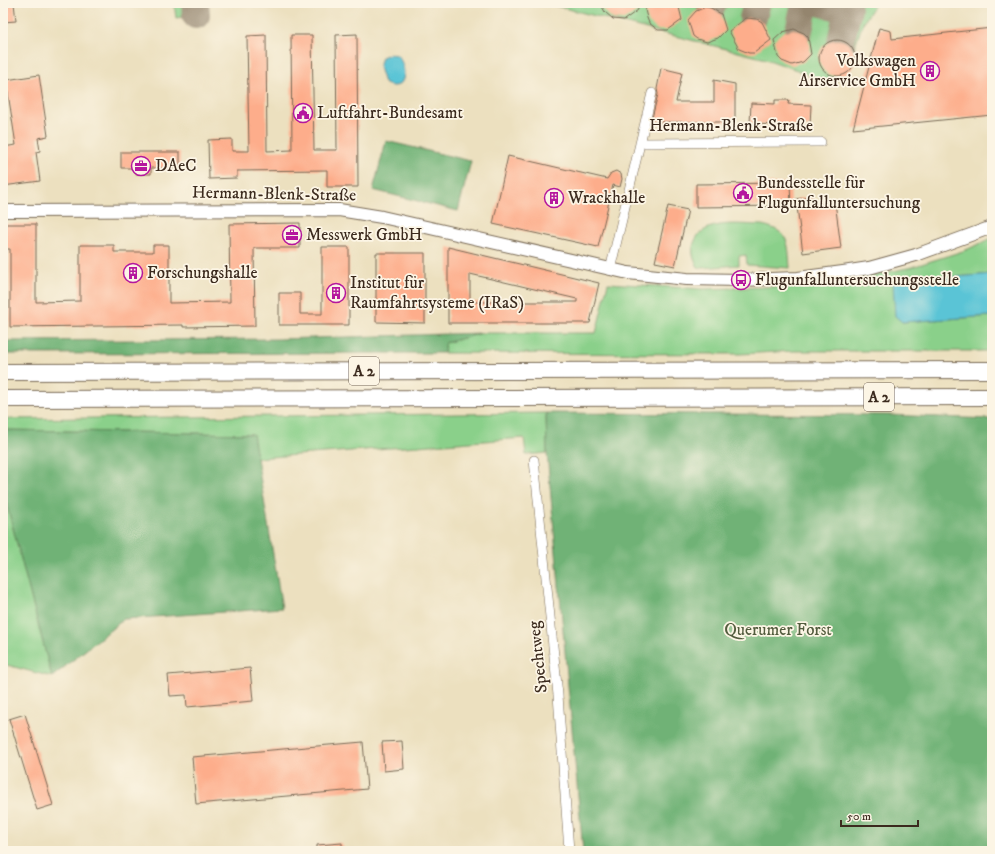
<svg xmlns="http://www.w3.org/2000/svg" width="995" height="854" viewBox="0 0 995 854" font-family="'IM FELL DW Pica',serif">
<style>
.green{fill:#8ad08a;stroke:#627d54}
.forest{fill:#6fb276;stroke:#556e4a}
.water{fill:#5ac4d6;stroke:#4a777a}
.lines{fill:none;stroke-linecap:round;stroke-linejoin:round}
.taxiway{stroke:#94856e;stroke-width:28}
.building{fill:#fdad8b;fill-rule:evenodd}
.street-casing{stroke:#796a56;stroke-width:10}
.secondary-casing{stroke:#796a56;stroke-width:14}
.highway-casing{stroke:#796a56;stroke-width:18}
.street{stroke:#fff;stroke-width:9}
.secondary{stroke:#fff;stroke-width:12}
.highway{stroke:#fff;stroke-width:16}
.labels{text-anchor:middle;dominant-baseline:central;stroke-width:3.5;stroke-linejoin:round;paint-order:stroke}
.shield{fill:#fcf5e5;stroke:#75675a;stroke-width:1}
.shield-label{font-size:16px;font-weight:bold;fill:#3b2a1e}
.poi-label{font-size:17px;fill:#3b2a1e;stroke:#fcf5e5;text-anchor:start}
.street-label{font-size:17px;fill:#3b2a1e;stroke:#fcf5e5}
.park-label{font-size:17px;fill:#535c3e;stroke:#fcf5e5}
</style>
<rect width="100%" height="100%" fill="#fcf5e5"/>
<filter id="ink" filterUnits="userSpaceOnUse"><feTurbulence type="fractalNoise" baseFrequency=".025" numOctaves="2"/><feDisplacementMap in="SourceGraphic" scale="8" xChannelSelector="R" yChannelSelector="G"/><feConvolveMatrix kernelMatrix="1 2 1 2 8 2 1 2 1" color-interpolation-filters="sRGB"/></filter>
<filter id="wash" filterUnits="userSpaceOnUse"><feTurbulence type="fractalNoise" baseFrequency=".012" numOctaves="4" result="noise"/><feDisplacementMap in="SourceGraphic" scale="16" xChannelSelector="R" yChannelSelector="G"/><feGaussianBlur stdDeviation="0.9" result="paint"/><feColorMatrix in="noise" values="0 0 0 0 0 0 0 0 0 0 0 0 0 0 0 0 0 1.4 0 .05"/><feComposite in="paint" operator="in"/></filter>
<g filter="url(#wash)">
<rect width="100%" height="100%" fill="#ece0bf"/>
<path class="green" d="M174 3H187L188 16 176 18Z
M544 3H876L863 23 855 45 838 80 828 84 797 70 766 59Z
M762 225C790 231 788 243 790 268L747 265 746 255 739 256V265L702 268 698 267C693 259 691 251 694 243 702 218 742 225 762 225Z
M992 238V274L893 282 902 322 992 316V351H794L740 354 444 353 445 343 482 333H596L608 283 703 289 827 285 912 267 966 250Z
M546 413 547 453 526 455 524 438 257 458 252 434 3 430V419Z
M3 490 52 677 3 664Z"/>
<path class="forest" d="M386 141 471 161 458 211 373 190Z
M3 255H6V321H3Z
M482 333 445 343 444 353 3 354V341L277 339Z
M546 413 888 415 992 419V851H583L547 453Z
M3 430 253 434 282 608 124 619 52 677 3 490Z"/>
<path class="water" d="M390 54 397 55C409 68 406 95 384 83L379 67 382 57Z
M992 274V316L902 322 895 316 893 282Z"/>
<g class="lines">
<path class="taxiway" d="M195 3 196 15
M822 3 848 9 841 41
M711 8 713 3
M753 18 757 3
M799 30 805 3"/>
</g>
<g id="blocks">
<path class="building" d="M3 3H14L16 21 3 22Z
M600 3H637L638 10 624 20 613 19 605 12Z
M649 3H678L682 20 668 30H658L649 23 647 18 645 10Z
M706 7 711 8 721 14 726 30 718 38 707 42 697 39 693 36 688 20 696 11Z
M746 18 757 19 762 22 771 40 754 53H749L739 49 729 31Z
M879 28 891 31 892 39 992 28V115L853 129Z
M794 29 804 33 808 37 811 54 803 62 792 65 782 61 778 57 774 40 783 32Z
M357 34 358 187H327V170L237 171V178L209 179 208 140 232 139V151H249L247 36 266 35 267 151 292 150 291 35H312L314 150H337L336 35Z
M819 58a18 18 0 1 1 36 0a18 18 0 1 1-36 0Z
M661 68 682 73 676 102H714V80L735 84V122H651L658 94 657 89Z
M39 75 48 136 38 138 40 151 36 152 40 181 3 186V147L16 145 6 80Z
M775 100H789L788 104 811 105 810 126 750 124 751 103 775 104Z
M121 152H180V168H151V174H136V168H121Z
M508 156 607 179 611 173 616 171 621 174 622 179 620 187 613 185 598 247 493 224Z
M790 183 791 206 696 207V184Z
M813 197 814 205 835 202 841 248 803 253 796 199Z
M668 206 688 210 675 266 655 262Z
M300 223V248H254L255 326 183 327V325L10 327V249H3V224H36V302L80 301V245H114V252H153V245H169V303L230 302 229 224Z
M322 247H349V325H279V293H300V314H322Z
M448 247 599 283 590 323H448ZM470 274 577 299V302H470Z
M376 253H425V323L376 322Z
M250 668 253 701 187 707 186 695 170 696 168 675Z
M25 714 53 805 37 810 9 719Z
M402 741 404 769 384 771 382 742Z
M363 742 367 789 196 804 192 757Z
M342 843V851H317V845Z"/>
</g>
</g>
<g filter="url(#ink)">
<use href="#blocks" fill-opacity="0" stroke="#796a56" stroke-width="1"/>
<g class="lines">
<defs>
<path id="street" d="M640 143 821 142
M610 270 652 93
M534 460 558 695 569 851"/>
<path id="secondary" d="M3 211 339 210 382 217 628 273 687 279 741 280 798 278 843 272 869 268 916 255 992 227"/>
<path id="highway" d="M3 372 992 370
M3 399 992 397"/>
</defs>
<use href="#street" class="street-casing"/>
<use href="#secondary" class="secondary-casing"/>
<use href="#highway" class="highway-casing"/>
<use href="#street" class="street"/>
<use href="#secondary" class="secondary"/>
<use href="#highway" class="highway"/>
</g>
</g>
<defs>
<symbol id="building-ring" viewBox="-11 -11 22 22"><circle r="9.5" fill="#fcf5e5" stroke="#b5179e" stroke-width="1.5"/><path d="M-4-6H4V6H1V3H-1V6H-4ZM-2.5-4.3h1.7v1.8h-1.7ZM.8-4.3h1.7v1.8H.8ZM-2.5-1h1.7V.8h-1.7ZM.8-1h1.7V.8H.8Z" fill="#b5179e"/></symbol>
<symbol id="civic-ring" viewBox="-11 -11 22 22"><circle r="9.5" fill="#fcf5e5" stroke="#b5179e" stroke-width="1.5"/><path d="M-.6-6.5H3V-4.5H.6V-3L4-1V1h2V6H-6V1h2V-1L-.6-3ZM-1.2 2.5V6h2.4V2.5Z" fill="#b5179e"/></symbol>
<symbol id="office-ring" viewBox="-11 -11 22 22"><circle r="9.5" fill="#fcf5e5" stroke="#b5179e" stroke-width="1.5"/><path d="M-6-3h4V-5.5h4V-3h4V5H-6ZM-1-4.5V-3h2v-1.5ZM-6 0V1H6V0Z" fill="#b5179e"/></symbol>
<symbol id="bus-ring" viewBox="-11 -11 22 22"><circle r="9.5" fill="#fcf5e5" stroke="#b5179e" stroke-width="1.5"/><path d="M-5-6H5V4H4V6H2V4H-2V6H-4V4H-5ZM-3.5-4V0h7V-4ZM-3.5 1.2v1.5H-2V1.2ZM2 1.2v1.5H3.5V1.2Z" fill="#b5179e"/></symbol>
</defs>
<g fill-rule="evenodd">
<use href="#building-ring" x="919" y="60" width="22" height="22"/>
<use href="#civic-ring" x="292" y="102" width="22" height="22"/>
<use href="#office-ring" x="130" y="155" width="22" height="22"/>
<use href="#civic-ring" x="732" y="182" width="22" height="22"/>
<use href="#building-ring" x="543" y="187" width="22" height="22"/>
<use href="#office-ring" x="281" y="224" width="22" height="22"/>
<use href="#building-ring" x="122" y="262" width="22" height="22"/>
<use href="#bus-ring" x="730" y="269" width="22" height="22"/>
<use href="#building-ring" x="325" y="282" width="22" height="22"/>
</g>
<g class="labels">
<g class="shield">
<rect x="349" y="357" width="30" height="28" rx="3"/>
<rect x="864" y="383" width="30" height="28" rx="3"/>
</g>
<g class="shield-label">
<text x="364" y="371">A 2</text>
<text x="879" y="397">A 2</text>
</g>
<g class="poi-label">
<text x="916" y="61" text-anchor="end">Volkswagen<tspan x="916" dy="20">Airservice GmbH</tspan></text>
<text x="317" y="113">Luftfahrt-Bundesamt</text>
<text x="155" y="166">DAeC</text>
<text x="757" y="183">Bundesstelle für<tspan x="757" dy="20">Flugunfalluntersuchung</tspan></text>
<text x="568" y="198">Wrackhalle</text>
<text x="306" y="235">Messwerk GmbH</text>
<text x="147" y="273">Forschungshalle</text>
<text x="755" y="280">Flugunfalluntersuchungsstelle</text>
<text x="350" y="283">Institut für<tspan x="350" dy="20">Raumfahrtsysteme (IRaS)</tspan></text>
</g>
<g class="street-label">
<text x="731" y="126">Hermann-Blenk-Straße</text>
<text transform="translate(274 194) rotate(1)">Hermann-Blenk-Straße</text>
<text transform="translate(538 657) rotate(-96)">Spechtweg</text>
</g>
<g class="park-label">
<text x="778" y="630">Querumer Forst</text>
</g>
</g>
<rect width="995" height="854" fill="none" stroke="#fcf5e5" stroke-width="16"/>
<path d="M841 820v6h77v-6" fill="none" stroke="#3b2a1e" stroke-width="2"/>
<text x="847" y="820" font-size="12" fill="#3b2a1e" stroke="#fcf5e5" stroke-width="3" paint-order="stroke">50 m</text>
</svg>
